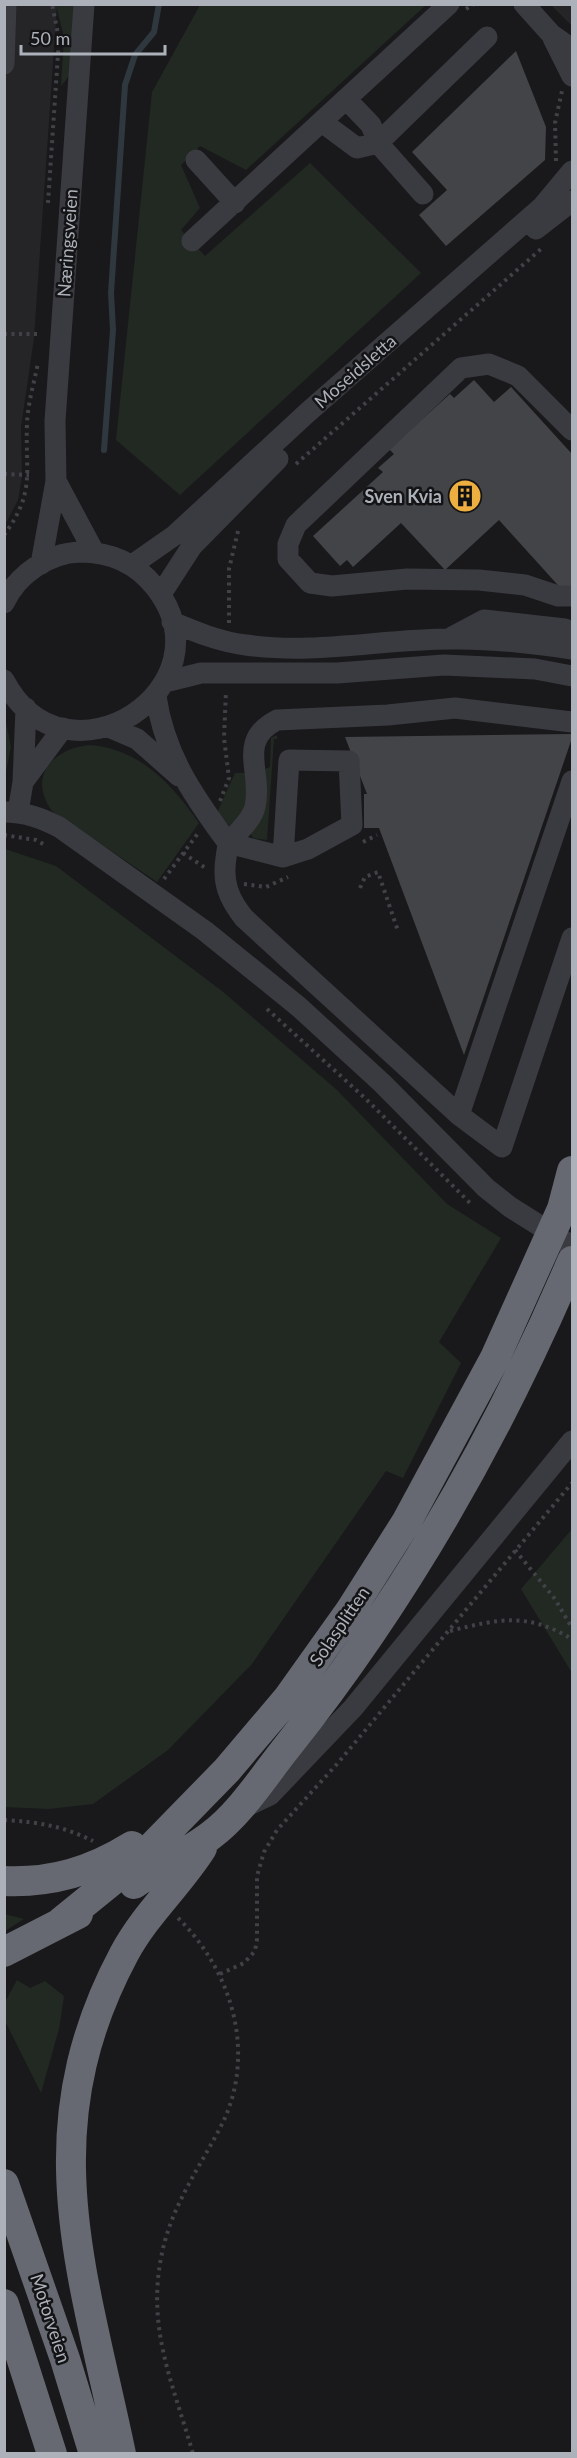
<svg xmlns="http://www.w3.org/2000/svg" width="577" height="2458" viewBox="0 0 577 2458" font-family="Lato,sans-serif">
<style>
.built{fill:#252528}
.green{fill:#212922}
.lines{fill:none;stroke-linecap:round;stroke-linejoin:round}
.stream{stroke:#2f383f;stroke-width:6}
.building{fill:#434448}
.path{stroke:#404247;stroke-width:4;stroke-dasharray:3 4.5;stroke-linecap:butt}
.minor{stroke:#3a3b40;stroke-width:21}
.highway{stroke:#666971;stroke-width:30}
.labels{text-anchor:middle;dominant-baseline:central;stroke-width:5;stroke-linejoin:round;paint-order:stroke}
.street-label{font-size:18px;fill:#acb1ba;stroke:#141416}
.poi-label{font-size:18px;font-weight:bold;fill:#acb1ba;stroke:#141416;text-anchor:end}
</style>
<rect width="100%" height="100%" fill="#19191b"/>
<path class="built" d="M5 5H57L34 338 21 427 22 477 18 500 5 525Z
M551 5H572V26Z"/>
<path class="green" d="M56 5H74L69 76 61 86 64 37Z
M200 5H426L246 170 200 146 181 165 200 208 181 230 205 256 310 163 421 273 180 495 116 440 152 92Z
M4 713 11 747 5 776H4Z
M277 735V739H274L267 840 253 838 250 833 263 770 270 767 271 738Z
M89 745C139 748 172 784 199 823L157 882 52 811C27 776 53 749 89 745Z
M235 773H246L249 804 230 827 217 813Z
M5 849 56 866 222 991 337 1090 447 1204 501 1238 439 1342 461 1363 403 1478 386 1471 252 1664 168 1750 93 1804 48 1809 4 1807Z
M572 1529V1673L521 1589Z
M5 1914 24 1919 5 1931Z
M17 1980 30 1988 45 1981 64 1996 59 2029 41 2093 5 2021V2002Z"/>
<g class="lines">
<path class="stream" d="M104 450 113 330 111 293 125 85 135 55 154 32 159 4"/>
</g>
<path class="building" d="M516 51 546 127 545 160 446 246 419 215 447 190 412 152Z
M474 380 494 402 511 387 572 454V586L565 593 499 520 445 570 401 523 353 567 347 560 340 566 313 536 383 472 378 468 394 454 389 449 450 394 454 398Z
M572 734V738L464 1055 379 828H364V794H367L345 737Z"/>
<g class="lines">
<path class="path" d="M466 9 474 4
M556 161 555 123 562 91
M48 203 59 39 52 4
M4 334H41
M296 464 541 249
M4 474 29 475
M4 535C36 492 25 472 27 423 28 403 34 383 38 363
M229 623V569L239 527
M220 801 229 778 224 738 226 691
M4 835 36 840 47 846
M363 842 377 835
M183 853 207 869
M164 879 199 832
M244 884 266 887 288 877
M360 888 365 877 378 872 398 931
M267 1009 366 1099 470 1203
M515 1550 555 1599 572 1628
M450 1631C498 1619 527 1612 572 1639
M4 1820C38 1822 63 1826 93 1841
M178 1918C234 1973 258 2058 219 2130 196 2173 170 2209 161 2258 147 2331 174 2386 193 2454
M220 1974 244 1963 255 1951 257 1939V1876L264 1852 277 1830 337 1764 572 1483"/>
<path class="minor" d="M524 4 551 34 572 49
M553 38 572 76
M4 64 6 4
M322 122 357 148 378 143 371 125 346 99
M196 160 235 203
M423 194 378 143 487 37
M536 229 572 201
M192 241 449 4
M572 430 518 376 489 364 461 368 296 525 288 544V559L310 583 332 586 407 579 479 580 525 585 558 596H572
M56 481 94 552
M41 564 56 481 55 421 84 4
M132 565 175 535 307 413 542 207 572 171
M161 594 192 546 278 459
M4 603C17 575 48 553 80 552 110 552 136 563 155 587 234 687 65 797 4 680
M172 622C196 632 220 642 246 645 314 655 382 639 450 639 491 638 532 643 572 649
M452 637 484 620 565 629 572 636
M165 682 201 673H337L444 665 535 669 572 676
M156 696C164 754 194 797 228 843L283 857
M572 722 455 708 388 715 277 720C236 741 263 771 255 807 252 820 239 830 231 841 227 845 227 852 226 858 222 883 229 899 244 918L459 1115 502 1147 572 938
M109 727 137 739 179 776
M289 760 349 761 352 825 308 849 283 857Z
M23 782 63 728
M4 812C25 812 41 818 59 827L205 931 299 1007 382 1083 486 1188 510 1207 572 1246
M18 812 23 782 26 708
M459 1115 572 781
M245 1807 270 1795 353 1708 572 1441"/>
<path class="highway" d="M4 1881C52 1883 92 1871 132 1846
M134 1884C158 1867 186 1854 210 1836 241 1813 263 1777 287 1747 404 1600 499 1433 572 1261
M61 1922 146 1853 227 1770 288 1698 350 1611 407 1521 495 1358 562 1209 572 1171
M4 1952 78 1914
M4 2184 65 2359 94 2454
M4 2304 52 2454
M121 2454C83 2271 29 2132 124 1954 146 1913 178 1886 202 1848"/>
</g>
<defs>
<symbol id="building-disc" viewBox="-11 -11 22 22"><circle r="9.5" fill="#ecaf40" stroke="#141416"/><path d="M-4-6H4V6H1V3H-1V6H-4ZM-2.5-4.3h1.7v1.8h-1.7ZM.8-4.3h1.7v1.8H.8ZM-2.5-1h1.7V.8h-1.7ZM.8-1h1.7V.8H.8Z" fill="#111"/></symbol>
</defs>
<g fill-rule="evenodd">
<use href="#building-disc" x="446" y="477" width="38" height="38"/>
</g>
<g class="labels">
<g class="street-label">
<text transform="translate(67 243) rotate(-86)">Næringsveien</text>
<text transform="translate(355 371) rotate(-41)">Moseidsletta</text>
<text transform="translate(339 1626) rotate(-56)">Solasplitten</text>
<text transform="translate(51 2318) rotate(72)">Motorveien</text>
</g>
<g class="poi-label">
<text x="442" y="496">Sven Kvia</text>
</g>
</g>
<rect width="577" height="2458" fill="none" stroke="#acb1ba" stroke-width="12"/>
<path d="M21 45v9h144v-9" fill="none" stroke="#acb1ba" stroke-width="3"/>
<text x="30" y="45" font-size="18" fill="#acb1ba" stroke="#141416" stroke-width="4.5" paint-order="stroke">50 m</text>
</svg>
